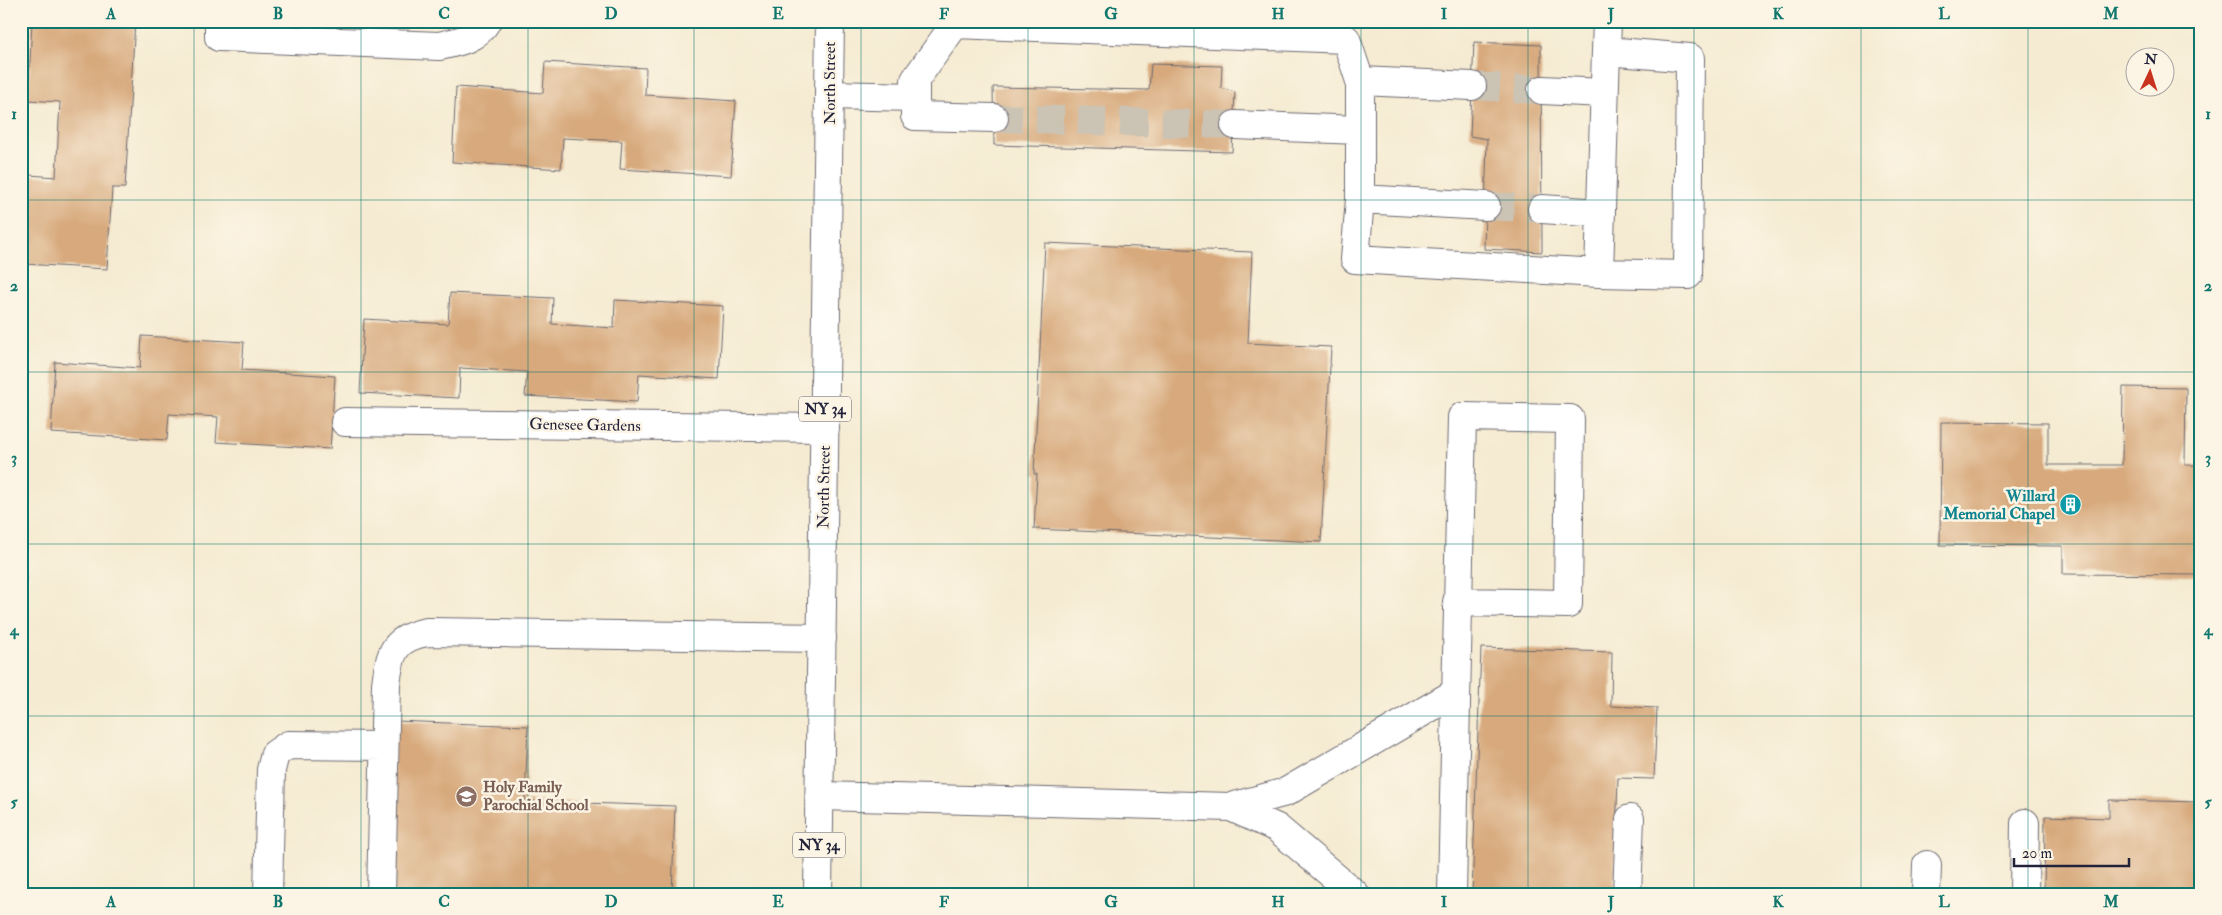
<svg xmlns="http://www.w3.org/2000/svg" width="2222" height="915" viewBox="0 0 2222 915" font-family="'IM FELL Double Pica',serif">
<style>
.building{fill:#d7a97b}
.lines{fill:none;stroke-linecap:round;stroke-linejoin:round}
.minor-tunnel{stroke:#cbc3b4;stroke-width:28;stroke-dasharray:28 14;stroke-linecap:butt}
.minor-casing{stroke:#6c6870;stroke-width:30}
.major-casing{stroke:#6c6870;stroke-width:30}
.minor{stroke:#fff;stroke-width:28}
.major{stroke:#fff;stroke-width:28}
.grid{fill:none;stroke:#0f766e;stroke-width:1;stroke-opacity:0.55}
.labels{text-anchor:middle;dominant-baseline:central;stroke-width:5;stroke-linejoin:round;paint-order:stroke}
.shield{fill:#fcf5e5;stroke:#63616e;stroke-width:1}
.shield-label{font-size:15px;font-weight:bold;fill:#22223b}
.street-label{font-size:16px;fill:#22223b;stroke:#fcf5e5}
.culture-label{font-size:16px;font-weight:bold;fill:#0d838f;stroke:#fcf5e5;text-anchor:end}
.education-label{font-size:16px;font-weight:bold;fill:#785e54;stroke:#fcf5e5;text-anchor:start}
.neatline{fill:none;stroke:#0f766e;stroke-width:2}
.grid-label{font-size:16px;text-anchor:middle;font-weight:bold;fill:#0f766e}
</style>
<rect width="100%" height="100%" fill="#fcf5e5"/>
<filter id="ink" filterUnits="userSpaceOnUse"><feTurbulence type="fractalNoise" baseFrequency=".02" numOctaves="2"/><feDisplacementMap in="SourceGraphic" scale="10" xChannelSelector="R" yChannelSelector="G"/><feConvolveMatrix kernelMatrix="1 2 1 2 8 2 1 2 1" color-interpolation-filters="sRGB"/></filter>
<filter id="wash" filterUnits="userSpaceOnUse"><feTurbulence type="fractalNoise" baseFrequency=".0096" numOctaves="4" result="noise"/><feDisplacementMap in="SourceGraphic" scale="20" xChannelSelector="R" yChannelSelector="G"/><feGaussianBlur stdDeviation="1.12" result="paint"/><feColorMatrix in="noise" values="0 0 0 0 0 0 0 0 0 0 0 0 0 0 0 0 0 1.4 0 .05"/><feComposite in="paint" operator="in"/></filter>
<g filter="url(#wash)">
<rect width="100%" height="100%" fill="#f5ebd2"/>
<g id="blocks">
<path class="building" d="M32 21H135L125 188H112L107 269 24 264 29 175 56 177 60 102 28 100Z
M1474 42 1541 45 1542 252 1484 249 1487 139 1470 136Z
M545 62 646 68 645 95 736 101 731 176 620 169 622 141 563 138 561 169 452 162 456 87 543 93Z
M1151 64 1222 66 1221 88 1235 92 1232 152 994 145 993 87 1149 90Z
M1045 243 1252 252 1248 343 1331 347 1321 542 1034 529 1037 474H1034Z
M450 293 553 298 552 324 614 328 615 300 723 306 719 379 639 374 637 402 525 396 527 372 460 368 459 398 360 393 364 319 448 324Z
M142 336 244 342 242 370 335 376 330 449 216 442 218 417 169 414 167 440 51 433 55 362 140 368Z
M2123 387 2186 388 2185 465H2201V575L2063 574V546L1940 545 1941 422 2048 423V465H2122Z
M21 576H26L23 643H21Z
M1481 648 1612 652 1611 706 1657 708 1654 779 1618 778 1614 894H1472Z
M395 721 528 726 525 801 675 806 672 894H389Z
M2109 800 2201 802V894H2044L2045 816 2109 818Z"/>
</g>
</g>
<g filter="url(#ink)">
<use href="#blocks" fill-opacity="0" stroke="#6c6870" stroke-width="1"/>
<g class="lines">
<path class="minor-tunnel" d="M1472 86 1542 90
M994 118 1235 125
M1486 206 1542 209"/>
<defs>
<path id="minor" d="M219 21V37L439 46C458 42 476 39 487 21
M955 21V24L1346 39 1360 81V199L1355 259 1599 273 1688 275 1690 58 1606 51 1607 21
M955 24 915 80V116L994 118
M1360 81 1472 86
M1542 90 1604 93
M830 95 915 97
M1235 125 1359 130
M1360 199 1486 206
M1542 209 1601 213
M1599 273 1606 51
M345 422 825 428
M820 796 1231 807 1286 792 1455 693
M1231 807 1277 828 1355 894
M268 894 271 770 275 754 288 745 384 746
M381 894 386 684C390 652 394 638 427 632L822 638
M1452 894 1462 417 1570 419 1568 604 1457 602
M1627 894 1630 819
M1926 894 1927 865
M2024 894 2025 823"/>
<path id="major" d="M818 894 830 21"/>
</defs>
<use href="#minor" class="minor-casing"/>
<use href="#major" class="major-casing"/>
<use href="#minor" class="minor"/>
<use href="#major" class="major"/>
</g>
</g>
<path class="grid" d="M194 21V894M361 21V894M528 21V894M694 21V894M861 21V894M1028 21V894M1194 21V894M1361 21V894M1528 21V894M1694 21V894M1861 21V894M2028 21V894M21 200H2201M21 372H2201M21 544H2201M21 716H2201"/>
<defs>
<symbol id="building-disc" viewBox="-11 -11 22 22"><circle r="9.5" fill="#0f9aa8" stroke="#fcf5e5"/><path d="M-4-6H4V6H1V3H-1V6H-4ZM-2.5-4.3h1.7v1.8h-1.7ZM.8-4.3h1.7v1.8H.8ZM-2.5-1h1.7V.8h-1.7ZM.8-1h1.7V.8H.8Z" fill="#fff"/></symbol>
<symbol id="school-disc" viewBox="-11 -11 22 22"><circle r="9.5" fill="#8d6e63" stroke="#fcf5e5"/><path d="M0-5L7-2L0 1L-7-2ZM-4 1L0 2.5L4 1V4Q0 6-4 4Z" fill="#fff"/></symbol>
</defs>
<g fill-rule="evenodd">
<use href="#building-disc" x="2058" y="492" width="25" height="25"/>
<use href="#school-disc" x="454" y="784" width="25" height="25"/>
</g>
<g class="labels">
<g class="shield">
<rect x="799" y="396.5" width="52" height="25" rx="4"/>
<rect x="793" y="832.5" width="52" height="25" rx="4"/>
</g>
<g class="shield-label">
<text x="825" y="409">NY 34</text>
<text x="819" y="845">NY 34</text>
</g>
<g class="street-label">
<text transform="translate(830 83) rotate(-90)">North Street</text>
<text transform="translate(585 425) rotate(1)">Genesee Gardens</text>
<text transform="translate(824 487) rotate(-89)">North Street</text>
</g>
<g class="culture-label">
<text x="2055" y="496">Willard<tspan x="2055" dy="18">Memorial Chapel</tspan></text>
</g>
<g class="education-label">
<text x="483" y="787">Holy Family<tspan x="483" dy="18">Parochial School</tspan></text>
</g>
</g>
<rect width="2222" height="915" fill="none" stroke="#fcf5e5" stroke-width="55"/>
<g transform="translate(2150 72) rotate(4)"><circle r="24" fill="#fcf5e5" stroke="#a5a1a1"/>
<path d="M0-4L9 19L0 12L-9 19Z" fill="#c8321e"/>
<text y="-8" font-size="14" font-weight="bold" text-anchor="middle" fill="#22223b">N</text>
</g>
<path d="M2014 858v8h115v-8" fill="none" stroke="#22223b" stroke-width="2.5"/>
<text x="2022" y="858" font-size="15" fill="#22223b" stroke="#fcf5e5" stroke-width="4" paint-order="stroke">20 m</text>
<rect x="28" y="28" width="2166" height="860" class="neatline"/>
<g class="grid-label">
<text x="111" y="19">A</text>
<text x="278" y="19">B</text>
<text x="444" y="19">C</text>
<text x="611" y="19">D</text>
<text x="778" y="19">E</text>
<text x="944" y="19">F</text>
<text x="1111" y="19">G</text>
<text x="1278" y="19">H</text>
<text x="1444" y="19">I</text>
<text x="1611" y="19">J</text>
<text x="1778" y="19">K</text>
<text x="1944" y="19">L</text>
<text x="2111" y="19">M</text>
<text x="14" y="119">1</text>
<text x="2208" y="119">1</text>
<text x="14" y="291">2</text>
<text x="2208" y="291">2</text>
<text x="14" y="463">3</text>
<text x="2208" y="463">3</text>
<text x="14" y="635">4</text>
<text x="2208" y="635">4</text>
<text x="14" y="807">5</text>
<text x="2208" y="807">5</text>
<text x="111" y="907">A</text>
<text x="278" y="907">B</text>
<text x="444" y="907">C</text>
<text x="611" y="907">D</text>
<text x="778" y="907">E</text>
<text x="944" y="907">F</text>
<text x="1111" y="907">G</text>
<text x="1278" y="907">H</text>
<text x="1444" y="907">I</text>
<text x="1611" y="907">J</text>
<text x="1778" y="907">K</text>
<text x="1944" y="907">L</text>
<text x="2111" y="907">M</text>
</g>
</svg>
